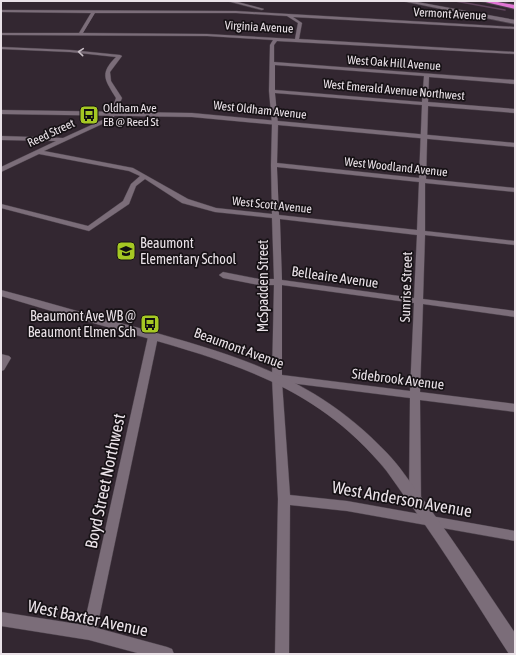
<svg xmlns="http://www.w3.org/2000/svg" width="516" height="655" viewBox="0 0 516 655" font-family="'Asap Condensed',sans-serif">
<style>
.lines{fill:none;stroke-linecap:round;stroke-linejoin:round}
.stream{stroke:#60455d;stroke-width:1.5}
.minor-casing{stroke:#4c424b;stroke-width:1}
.tertiary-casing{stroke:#4c424b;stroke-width:1}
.motorway-casing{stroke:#4c424b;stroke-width:2}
.minor{fill:#7b6d79;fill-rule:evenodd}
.tertiary{fill:#7b6d79;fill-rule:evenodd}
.motorway{fill:#e075d3;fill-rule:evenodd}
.oneway{stroke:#c9bfc7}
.labels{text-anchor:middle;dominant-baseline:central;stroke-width:3.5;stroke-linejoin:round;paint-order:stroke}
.far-street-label{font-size:12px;fill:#eae2e8;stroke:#171216}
.far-poi-label{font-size:12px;fill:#eae2e8;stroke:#171216;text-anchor:start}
.poi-label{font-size:14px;fill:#eae2e8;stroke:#171216;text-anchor:start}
.street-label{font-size:14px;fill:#eae2e8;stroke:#171216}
.near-street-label{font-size:17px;fill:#eae2e8;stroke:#171216}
</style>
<rect width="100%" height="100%" fill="#332731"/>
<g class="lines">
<path class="stream" d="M455 1 505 10"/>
<defs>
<path id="minor" d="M227 1H234L264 9 262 10Z
M1 10 236 11 515 27V29L293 17 302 23 299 39 515 52V54L277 41 274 45V62L515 80V84L429 77 428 102 515 109V113L428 106 426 179 515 188V192L425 183V231L515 241V245L425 235 423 299 515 311V317L423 304 420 392 515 404V412L420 400 421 500 419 504 415 505 411 504 409 500 410 398 282 382 290 495 347 501 515 531V541L347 511 290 505 289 654H275L278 499 272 378 274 285H259L223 278 219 275 223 272 259 279H274L272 218 215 212 182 203 145 179 136 186 129 204 89 231 1 208V204L88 226 123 201 131 184 140 176 129 171 39 154 1 172V167L56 141 1 140V136L63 138 109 117 116 98C105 80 99 74 116 57L70 52 1 49V47L70 50 120 55 122 56 110 72 111 81 122 98 113 119 44 151 133 168 188 199 216 208 272 214 271 165 272 124 269 91 270 45 273 40 207 36 1 35V33H79L91 13 1 12ZM95 13H236L287 16 298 23 295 39 207 34 83 33ZM275 65 424 76 422 102 275 90ZM275 93 422 105 419 178 277 163 278 124ZM277 167 419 182 417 230 279 215ZM280 219 417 235 414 298 282 280ZM282 285 414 303 410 391 282 375Z
M153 334 158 337 97 628 167 647 172 649 174 654H141L89 640 1 626V612L84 625 148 337Z
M1 354 9 356 11 358 4 370 1 371Z"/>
<path id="tertiary" d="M402 1H412L515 20V24Z
M1 110 192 113 515 143V147L192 117 1 114Z
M1 290C47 302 93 316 139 328 237 356 314 376 387 453 399 465 409 481 419 494 453 539 484 587 515 633V654H509C476 603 444 550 408 501 398 488 390 474 379 462 314 387 234 363 143 337 95 324 48 310 1 296Z"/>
<path id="motorway" d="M481 1H492L515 5V9Z"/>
</defs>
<use href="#minor" class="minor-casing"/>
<use href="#tertiary" class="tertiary-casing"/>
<use href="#motorway" class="motorway-casing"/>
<use href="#minor" class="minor"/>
<use href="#tertiary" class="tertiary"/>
<use href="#motorway" class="motorway"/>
</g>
<defs><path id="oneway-chevron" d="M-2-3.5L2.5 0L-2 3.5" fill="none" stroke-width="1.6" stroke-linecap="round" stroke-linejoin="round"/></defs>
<use class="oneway" href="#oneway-chevron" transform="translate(81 52) rotate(-175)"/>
<defs>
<symbol id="bus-square" viewBox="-11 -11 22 22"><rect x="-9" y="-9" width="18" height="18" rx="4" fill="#a5c823" stroke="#171216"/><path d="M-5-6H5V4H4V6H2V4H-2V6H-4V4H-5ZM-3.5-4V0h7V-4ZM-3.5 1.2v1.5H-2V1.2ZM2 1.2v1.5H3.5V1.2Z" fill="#111"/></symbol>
<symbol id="school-square" viewBox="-11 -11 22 22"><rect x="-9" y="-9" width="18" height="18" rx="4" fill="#a5c823" stroke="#171216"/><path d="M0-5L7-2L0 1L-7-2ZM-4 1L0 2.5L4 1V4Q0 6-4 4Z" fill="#111"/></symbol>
</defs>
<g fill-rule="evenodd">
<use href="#bus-square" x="78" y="104" width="22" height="22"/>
<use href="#school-square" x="115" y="240" width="22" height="22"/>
<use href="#bus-square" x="139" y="313" width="22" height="22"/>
</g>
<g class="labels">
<g class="far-street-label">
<text transform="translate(450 14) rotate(3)">Vermont Avenue</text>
<text transform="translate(259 27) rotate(3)">Virginia Avenue</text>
<text transform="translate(394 63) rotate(4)">West Oak Hill Avenue</text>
<text transform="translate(394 90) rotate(5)">West Emerald Avenue Northwest</text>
<text transform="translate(260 110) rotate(6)">West Oldham Avenue</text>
<text transform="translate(51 133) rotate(-25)">Reed Street</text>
<text transform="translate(396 167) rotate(6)">West Woodland Avenue</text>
<text transform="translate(272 205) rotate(6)">West Scott Avenue</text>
</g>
<g class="far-poi-label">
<text x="103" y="108">Oldham Ave<tspan x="103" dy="14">EB @ Reed St</tspan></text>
</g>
<g class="poi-label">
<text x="140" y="243">Beaumont<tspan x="140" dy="16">Elementary School</tspan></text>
<text x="136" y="316" text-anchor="end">Beaumont Ave WB @<tspan x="136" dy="16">Beaumont Elmen Sch</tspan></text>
</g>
<g class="street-label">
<text transform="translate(335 277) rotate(8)">Belleaire Avenue</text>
<text transform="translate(263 286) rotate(-90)">McSpadden Street</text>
<text transform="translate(406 287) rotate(-88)">Sunrise Street</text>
<text transform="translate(239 348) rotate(20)">Beaumont Avenue</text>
<text transform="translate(398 379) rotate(7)">Sidebrook Avenue</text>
</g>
<g class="near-street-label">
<text transform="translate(105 481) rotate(-78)">Boyd Street Northwest</text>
<text transform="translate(402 499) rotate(10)">West Anderson Avenue</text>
<text transform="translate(88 618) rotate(12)">West Baxter Avenue</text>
</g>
</g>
<rect width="516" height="655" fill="none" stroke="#eae2e8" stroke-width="4"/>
</svg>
